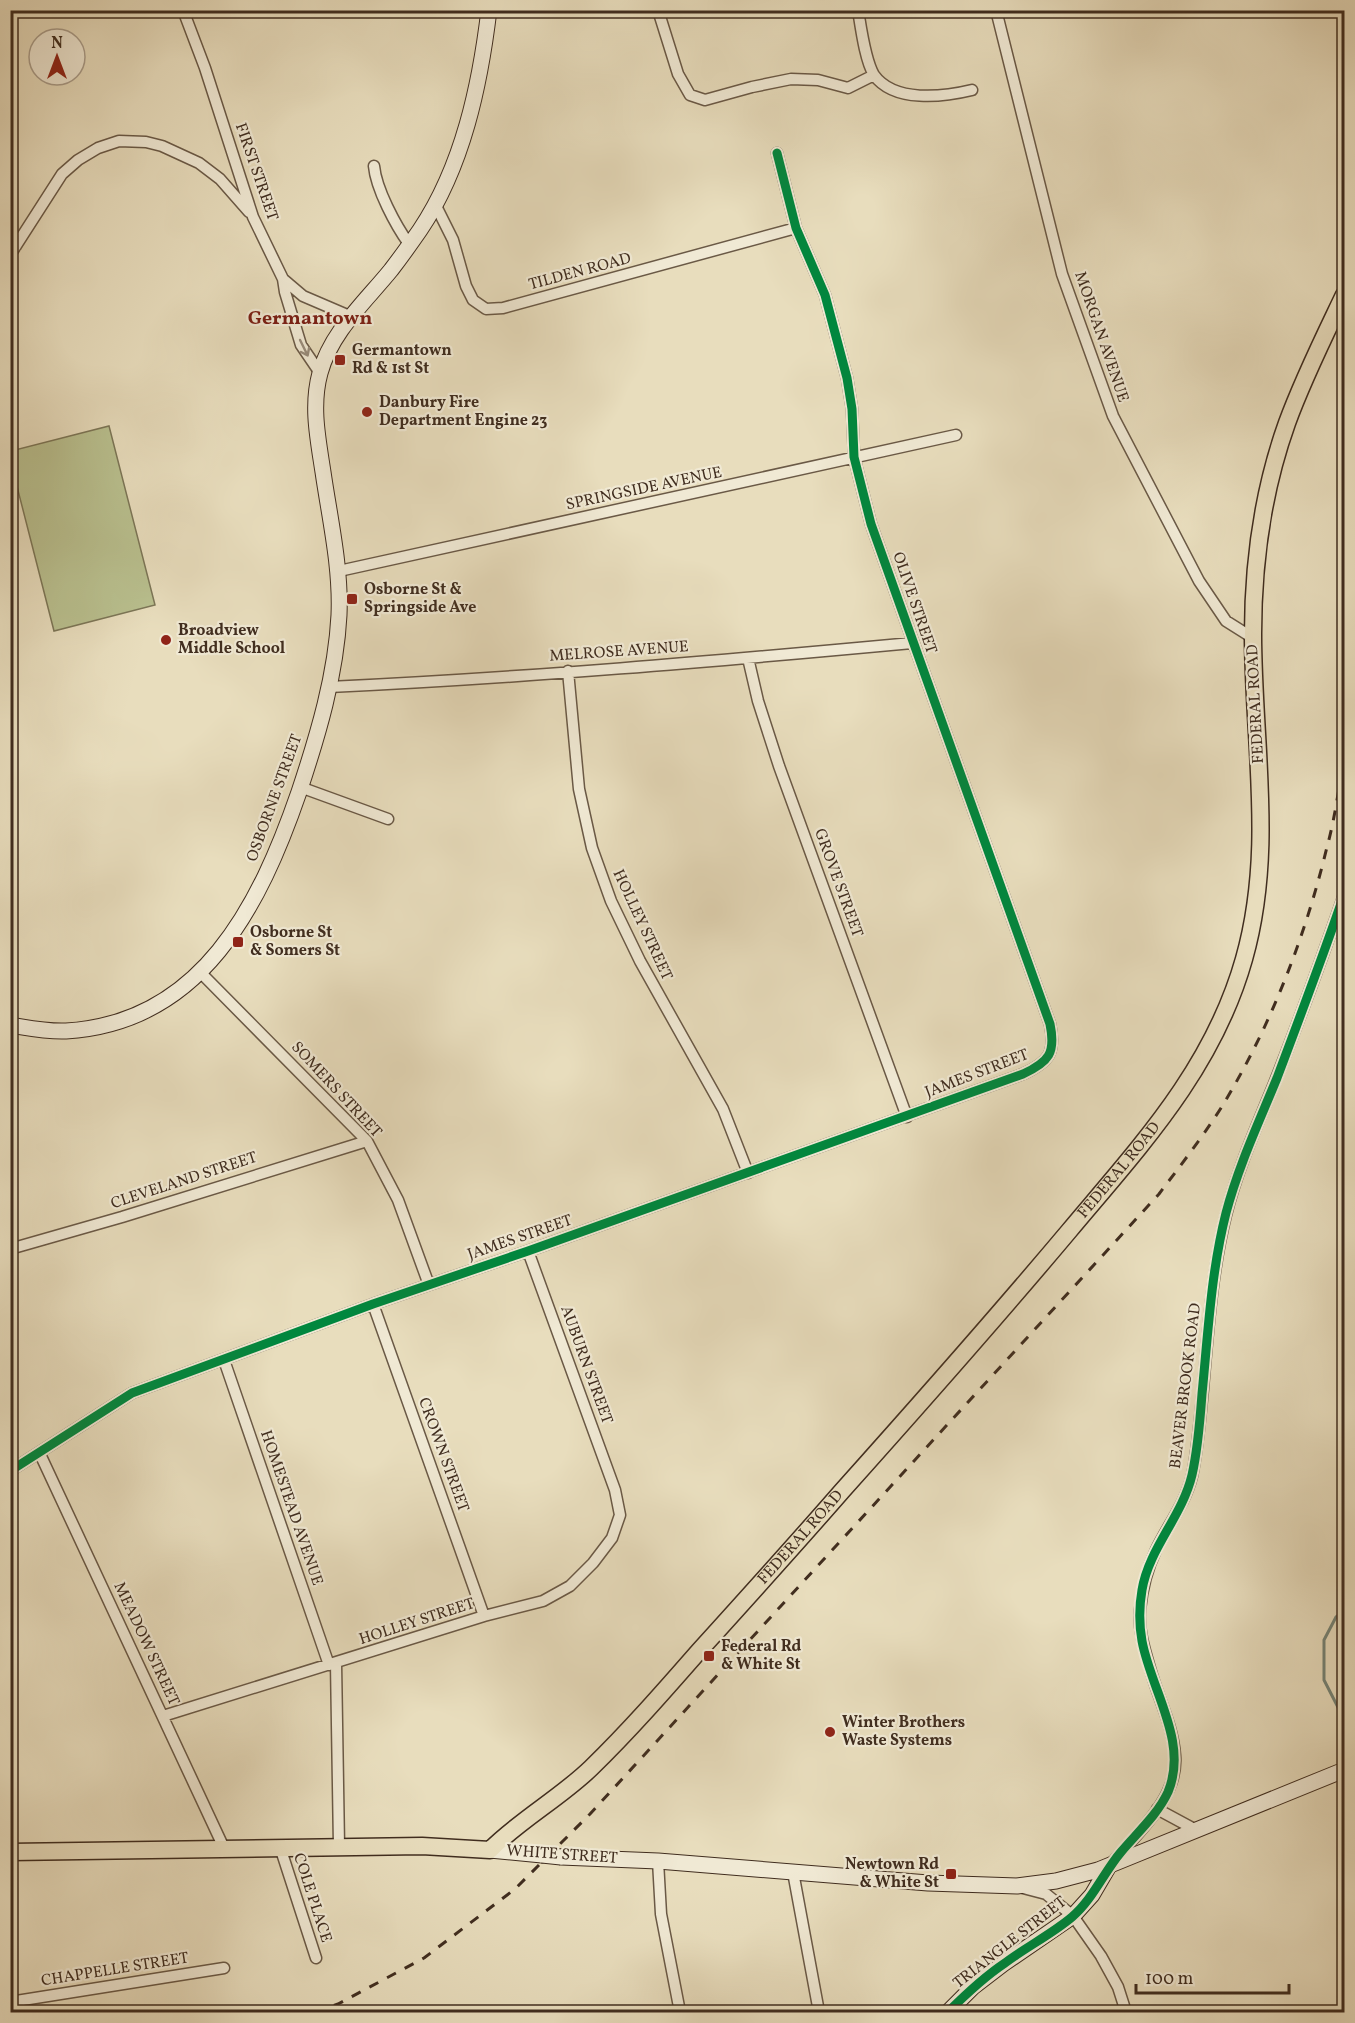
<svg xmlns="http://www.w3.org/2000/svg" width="1355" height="2023" viewBox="0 0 1355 2023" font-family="Vollkorn,serif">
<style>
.green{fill:#b9c08f;stroke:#7c7657;stroke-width:1.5}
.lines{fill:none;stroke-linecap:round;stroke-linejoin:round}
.stream{stroke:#748376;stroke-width:3}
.street-casing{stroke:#6a5946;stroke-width:13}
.secondary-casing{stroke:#402d1f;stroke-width:17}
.primary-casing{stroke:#402d1f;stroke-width:19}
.street{stroke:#f0e9d4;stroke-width:10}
.secondary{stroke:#f0e9d4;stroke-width:15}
.primary{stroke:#e8ddbd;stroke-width:16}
.rail{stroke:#402d1f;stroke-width:3;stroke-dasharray:10 10;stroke-linecap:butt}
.secondary-bridge-casing{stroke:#402d1f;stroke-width:17;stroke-linecap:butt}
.secondary-bridge{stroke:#f0e9d4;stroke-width:15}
.cycleway-casing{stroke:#f0e9d4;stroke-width:13}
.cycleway{stroke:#00873e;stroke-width:9}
.oneway{stroke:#988b7a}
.poi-dot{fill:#8f2418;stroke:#f0e9d4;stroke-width:2}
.labels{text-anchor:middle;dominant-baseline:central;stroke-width:4.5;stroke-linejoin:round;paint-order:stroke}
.street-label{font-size:16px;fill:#402d1f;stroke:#f0e9d4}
.poi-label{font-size:16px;font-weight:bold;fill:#402d1f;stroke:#f0e9d4;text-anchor:start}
.quarter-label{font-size:20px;font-weight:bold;fill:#7a1f14;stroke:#f0e9d4}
</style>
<rect width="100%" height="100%" fill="#e8ddbd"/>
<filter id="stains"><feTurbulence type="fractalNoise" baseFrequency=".00333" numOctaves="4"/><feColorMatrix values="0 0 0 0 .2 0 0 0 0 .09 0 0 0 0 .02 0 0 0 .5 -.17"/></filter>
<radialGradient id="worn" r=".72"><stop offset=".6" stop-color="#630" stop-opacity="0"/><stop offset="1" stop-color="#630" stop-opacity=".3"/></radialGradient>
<path class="green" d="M109 426 155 605 54 631 11 463V451Z"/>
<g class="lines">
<path class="stream" d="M1344 1611 1336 1617 1324 1640V1680L1344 1719"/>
<defs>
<path id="street" d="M183 10 205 68 253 217 283 279 285 292 301 345 320 373
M658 10 678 74 690 95 705 100 752 87 791 79 818 80 848 88 874 75
M858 10C861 28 865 60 874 75 894 103 943 97 972 90
M996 10 1062 274 1113 416 1199 581 1226 621 1253 638
M374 166C376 189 396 226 409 244
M435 204 453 240 466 286 473 300 486 309 503 308 796 228
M10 234 16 246
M10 255 62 174 78 160 98 148 119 141 146 142 162 146 199 163 220 179 249 212
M283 279 303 296 352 317
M339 571 956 435
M748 658 758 701 779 766 907 1117
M568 671 579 789 592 848 611 901 640 961 723 1109 748 1173
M329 687C523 678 718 661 912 643
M300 787 388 819
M200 972 367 1141 398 1200 429 1285
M10 1249 122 1217 367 1141
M373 1304 484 1616
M224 1360 329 1665
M40 1454 224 1848
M10 1471 132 1393 373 1304 528 1251 1023 1074C1049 1062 1056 1053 1050 1024L871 524 854 457 852 409 847 378 825 295 796 228 777 153
M336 1663 339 1846
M163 1716 484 1616 543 1601 570 1586 593 1563 612 1538 620 1515 615 1490 528 1251
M1157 1809 1196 1830
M280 1847 316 1958
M658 1861 661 1914 680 2012
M1112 1863C1137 1833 1179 1798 1175 1755 1173 1728 1160 1701 1152 1675 1146 1654 1138 1632 1140 1610 1142 1589 1147 1569 1156 1550 1168 1525 1185 1504 1192 1476 1198 1448 1200 1417 1203 1389 1208 1331 1212 1271 1226 1215 1237 1170 1257 1126 1274 1084 1299 1021 1322 958 1344 895
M793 1872 819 2012
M1023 1888 1046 1894 1073 1916 1101 1956 1118 1987 1126 2012
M10 2002 224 1968"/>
<path id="secondary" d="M10 1025C29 1028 48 1032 66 1031 202 1023 260 905 299 792 318 735 336 675 339 615 341 567 330 520 323 472 318 439 311 406 320 373 331 332 365 302 391 270 401 257 411 243 420 230 463 166 480 85 489 10
M490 1850 542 1855
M561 1857 658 1861 928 1883 1017 1886 1056 1881 1098 1870 1344 1770
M948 2012 973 1987 1003 1964 1073 1916 1092 1895 1109 1866"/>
<g id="primary">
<path id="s1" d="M10 1852 422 1846 490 1850C521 1819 560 1798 591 1768 629 1731 664 1691 699 1651 747 1598 795 1545 842 1491 919 1405 995 1319 1069 1231 1141 1145 1213 1069 1244 959 1275 850 1253 744 1253 634 1253 562 1263 490 1287 423 1303 379 1324 337 1344 295"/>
</g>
</defs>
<use href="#street" class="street-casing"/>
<use href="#secondary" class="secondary-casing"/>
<use href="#primary" class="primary-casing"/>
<use href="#street" class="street"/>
<use href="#secondary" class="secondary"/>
<use href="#primary" class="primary"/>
<path class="rail" d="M315 2012 338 2004 424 1958 515 1889 590 1814 1159 1194C1180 1166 1202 1138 1221 1108 1270 1028 1305 938 1327 847 1335 818 1339 787 1344 757"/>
<defs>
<path id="secondary-bridge" d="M542 1855 561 1857"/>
</defs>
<use href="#secondary-bridge" class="secondary-bridge-casing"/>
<use href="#secondary-bridge" class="secondary-bridge"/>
<defs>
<path id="cycleway" d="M10 1471 132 1393 373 1304 528 1251 1023 1074C1049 1062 1056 1053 1050 1024L871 524 854 457 852 409 847 378 825 295 796 228 777 153
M948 2012C966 1994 984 1977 1005 1963 1026 1947 1052 1934 1072 1917 1093 1899 1104 1872 1121 1852 1137 1833 1158 1814 1168 1792 1189 1742 1151 1690 1142 1641 1139 1624 1139 1607 1142 1590 1149 1548 1182 1517 1192 1475 1198 1449 1200 1421 1202 1394 1208 1334 1211 1272 1226 1213 1238 1167 1259 1122 1277 1078 1300 1017 1323 956 1344 895"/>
</defs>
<use href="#cycleway" class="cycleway-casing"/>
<use href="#cycleway" class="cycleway"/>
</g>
<defs><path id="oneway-shaft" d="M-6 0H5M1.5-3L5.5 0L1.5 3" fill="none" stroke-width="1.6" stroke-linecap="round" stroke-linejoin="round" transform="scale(1.5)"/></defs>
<use class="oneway" href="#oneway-shaft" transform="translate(304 348) rotate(64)"/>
<g class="poi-dot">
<rect x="334" y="354" width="12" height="12" rx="3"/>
<circle cx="367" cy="412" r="6"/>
<rect x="346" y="593" width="12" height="12" rx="3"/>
<circle cx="166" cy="640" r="6"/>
<rect x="232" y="936" width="12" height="12" rx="3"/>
<rect x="703" y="1650" width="12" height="12" rx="3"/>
<circle cx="830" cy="1732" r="6"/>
<rect x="945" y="1868" width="12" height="12" rx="3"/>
</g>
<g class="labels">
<g class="street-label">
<text transform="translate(256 172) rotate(71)">FIRST STREET</text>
<text transform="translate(580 272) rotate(-15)">TILDEN ROAD</text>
<text transform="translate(1101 337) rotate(71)">MORGAN AVENUE</text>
<text transform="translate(644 489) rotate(-12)">SPRINGSIDE AVENUE</text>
<text transform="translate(914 603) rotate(71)">OLIVE STREET</text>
<text transform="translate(619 652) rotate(-4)">MELROSE AVENUE</text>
<text transform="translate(1256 704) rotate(-93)">FEDERAL ROAD</text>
<text transform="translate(275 798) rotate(-70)">OSBORNE STREET</text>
<text transform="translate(838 883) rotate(70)">GROVE STREET</text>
<text transform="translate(642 925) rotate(65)">HOLLEY STREET</text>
<text transform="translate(977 1074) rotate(-21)">JAMES STREET</text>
<text transform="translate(336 1090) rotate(47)">SOMERS STREET</text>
<text stroke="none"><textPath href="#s1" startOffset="1408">FEDERAL ROAD</textPath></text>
<text transform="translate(184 1181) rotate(-18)">CLEVELAND STREET</text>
<text transform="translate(520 1238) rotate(-19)">JAMES STREET</text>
<text transform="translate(586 1365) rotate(70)">AUBURN STREET</text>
<text transform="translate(1186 1386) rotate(-83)">BEAVER BROOK ROAD</text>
<text transform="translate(443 1455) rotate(70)">CROWN STREET</text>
<text transform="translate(291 1508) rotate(71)">HOMESTEAD AVENUE</text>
<text stroke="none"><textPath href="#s1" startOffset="922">FEDERAL ROAD</textPath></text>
<text transform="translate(417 1622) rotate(-18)">HOLLEY STREET</text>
<text transform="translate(146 1644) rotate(65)">MEADOW STREET</text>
<text transform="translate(562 1855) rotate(4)">WHITE STREET</text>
<text transform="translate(312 1898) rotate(72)">COLE PLACE</text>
<text transform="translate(1010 1943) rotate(-38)">TRIANGLE STREET</text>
<text transform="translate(115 1970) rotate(-9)">CHAPPELLE STREET</text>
</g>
<g class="poi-label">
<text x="352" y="351">Germantown<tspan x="352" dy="18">Rd &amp; 1st St</tspan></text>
<text x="379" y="403">Danbury Fire<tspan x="379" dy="18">Department Engine 23</tspan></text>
<text x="364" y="590">Osborne St &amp;<tspan x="364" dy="18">Springside Ave</tspan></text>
<text x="178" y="631">Broadview<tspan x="178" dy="18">Middle School</tspan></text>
<text x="250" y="933">Osborne St<tspan x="250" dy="18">&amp; Somers St</tspan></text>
<text x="721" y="1647">Federal Rd<tspan x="721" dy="18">&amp; White St</tspan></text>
<text x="842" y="1723">Winter Brothers<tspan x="842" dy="18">Waste Systems</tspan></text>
<text x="939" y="1865" text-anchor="end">Newtown Rd<tspan x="939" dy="18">&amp; White St</tspan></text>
</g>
<g class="quarter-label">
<text x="310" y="319">Germantown</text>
</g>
</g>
<rect width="1355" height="2023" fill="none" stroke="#e8ddbd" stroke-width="36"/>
<rect x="12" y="12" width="1331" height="1999" fill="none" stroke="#402d1f" stroke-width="3"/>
<rect x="18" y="18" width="1319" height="1987" fill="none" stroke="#402d1f" stroke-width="1.5"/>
<g transform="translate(57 57)"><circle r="28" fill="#f0e9d4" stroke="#aa9e8c" stroke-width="1.5"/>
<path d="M0-4.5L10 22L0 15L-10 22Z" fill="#8f2418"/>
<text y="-9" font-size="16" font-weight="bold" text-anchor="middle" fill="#402d1f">N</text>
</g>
<path d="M1136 1984v9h153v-9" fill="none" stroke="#402d1f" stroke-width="3"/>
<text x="1145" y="1984" font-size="18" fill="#402d1f" stroke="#f0e9d4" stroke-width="4.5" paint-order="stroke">100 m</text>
<rect width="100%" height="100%" filter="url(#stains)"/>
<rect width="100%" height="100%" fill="url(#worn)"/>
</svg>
